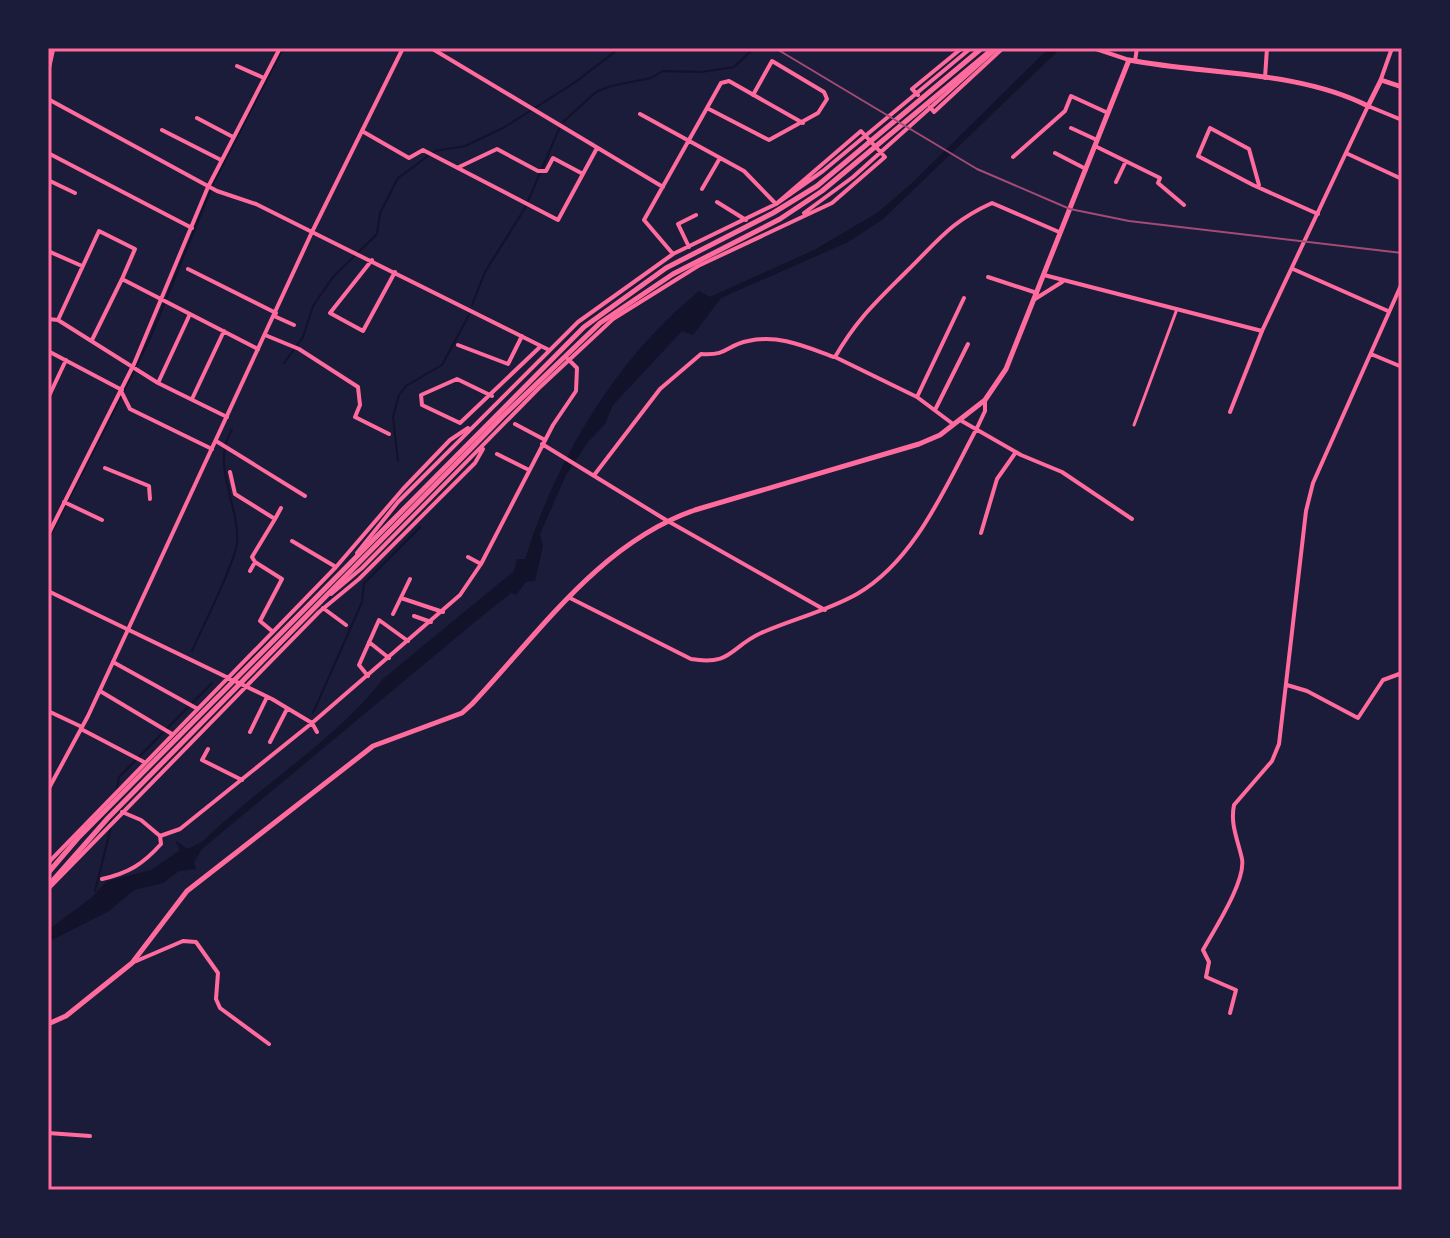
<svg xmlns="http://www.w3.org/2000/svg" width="1450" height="1238" viewBox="0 0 1450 1238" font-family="Manrope,sans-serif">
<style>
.water{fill:#12122b}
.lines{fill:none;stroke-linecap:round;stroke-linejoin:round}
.stream{stroke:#12122b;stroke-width:2}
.pedestrian{stroke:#ff6b9d;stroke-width:3}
.minor{stroke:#ff6b9d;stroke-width:4}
.tertiary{stroke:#ff6b9d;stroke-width:4}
.secondary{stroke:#ff6b9d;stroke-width:5}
.rail{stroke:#a44b75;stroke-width:2}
.neatline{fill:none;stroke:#ff6b9d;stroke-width:3}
</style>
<rect width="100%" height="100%" fill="#1b1b3a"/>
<path class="water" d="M1049 48H1061L882 220 846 243 721 298 693 335 682 331 613 405 605 424 588 442 566 475 540 534 543 546 535 581 526 582 516 595 511 593 470 626 202 849 194 862 196 869 179 871 163 883 134 890 109 911 48 942V930L91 898 107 881 151 870 180 850 175 840 188 849 203 841C260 785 334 742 383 679L514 571 517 559H525C558 456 615 360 699 291L710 297 814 250 877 213 912 183Z"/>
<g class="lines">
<path class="stream" d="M563 122 596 92 611 86 651 78 663 71 701 72 734 67 754 48
M472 305 485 272 525 208 559 129
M284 363 303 337 313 306 333 277 377 234 380 213 398 178 435 151 465 146 503 128 574 83 620 48
M124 391 151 336 214 182 283 48
M398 461 393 417 399 395 406 386 442 365 469 315
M48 540 121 397
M192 651C202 628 235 563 237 543 240 504 210 467 232 429
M313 713 362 602 364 583 420 527
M117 789 119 777 212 683
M95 891 111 827"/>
<path class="pedestrian" d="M1134 425 1177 309"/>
<path class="minor" d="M431 48 663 187
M1093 48 1129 60
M1135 61 1137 48
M237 66 264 78
M1265 78 1267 48
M1381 79 1392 48
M918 95 912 89 962 48
M930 107 934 112 1003 48
M707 108 769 140 818 113 827 99 824 92 772 61 753 95
M640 114 744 171 776 204 823 171 971 48
M197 118 233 137
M1071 128 1097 140
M162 130 221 160
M362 131 409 158 423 150 558 220 597 148
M1095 146 1160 178 1158 183 1184 205
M48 153 192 228
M1055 153 1086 169
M1348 154 1402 179
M1013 157 1065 111 1071 96 1108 113
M459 167 497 149 538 171H546L553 158 583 174
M48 180 75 193
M1116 182 1126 161
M1259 185 1249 149 1210 128 1198 156 1253 185 1318 214
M702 189 720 158
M717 202 746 220
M804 213 853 177 997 48
M312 232 549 350
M689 247 678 224 696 215
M48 251 82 266
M673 254 644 220 721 83 729 81 803 123
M372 260 330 313 363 331 395 272
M188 269 276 313
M1293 269 1388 311
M988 277 1037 293
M274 316 294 325
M48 319 58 320 158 383 227 417
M58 320 99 231 135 249 122 279 258 349
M265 335 299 349 358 387 360 405 355 417 389 434
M92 340 122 279
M458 345 508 364 522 336
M48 351 122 390
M1371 354 1402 367
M158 383 190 314
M122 393 130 409 212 449
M49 396 66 360
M492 396 457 379 421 395 422 405 460 423 541 346
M917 397 964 298
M192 399 224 331
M936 408 968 344
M1230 412 1262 331 1368 106 1402 120
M960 420 1021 455 1062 472 1132 519
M515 424 545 440
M953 424 917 397 835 357C857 319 876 302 906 272 938 241 950 222 992 203L1059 232
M216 441 305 496
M542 444 666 520 825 610
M497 454 529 470
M105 468 149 486 150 499
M230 472 235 494 275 519 252 557 255 562 282 579 260 621 272 631
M595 474 660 389 701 354C729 356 726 345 748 341 779 334 806 347 834 357
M64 502 102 520
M275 519 281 508
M981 533 997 479 1016 452
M48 535 134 364 208 187 280 48
M292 541 336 567
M468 557 481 564
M250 571 255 562
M48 591 272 699 312 723 317 732
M331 594 362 568 539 388 613 319 698 266 832 203 885 157 861 131 776 204 673 254 578 322 398 502 357 553
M401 598 443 612
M570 598 691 659C732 666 730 647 761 633 793 619 827 611 857 594 916 560 946 485 977 428L985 411V400
M323 608 346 625
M393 614 410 579
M414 616 431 622
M1401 616 1402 614
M369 642 389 658
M113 662 196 708
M368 676 359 665 379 620 408 641
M1287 685 1307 691 1358 718 1383 680 1402 673
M100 691 172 734
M48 711 82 727
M81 729 144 762
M250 732 267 697
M270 742 287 709
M208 749 202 760 242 780
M122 812 141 820 160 836 180 829 312 723 460 595 481 564 553 425 576 391 577 368 568 359
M48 863 336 567 403 489 450 440 468 428
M102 879C129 873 143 864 161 844L160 836
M48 889 319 612 359 579 475 463 483 449
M134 962 183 941 196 942 218 973 216 999 220 1008 269 1044
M1230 1013 1236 990 1206 977 1209 962 1203 950C1214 930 1246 881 1242 859 1238 840 1230 825 1234 805L1272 761 1279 744 1306 511 1313 483 1402 283
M48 1133 90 1136"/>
<path class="tertiary" d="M48 99 217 191 256 204 312 232
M1044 275 1262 331
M1035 299 1062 282
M48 790 88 716 312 232 403 48"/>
<path class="secondary" d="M48 70 53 48
M48 873 78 838 584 327 666 268 773 213 817 186 982 48
M48 886 108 818 502 417 600 323 673 274 780 219 822 191 994 48
M48 1024 66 1016 132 963 187 891 373 746 462 713 472 704C539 633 600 543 695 510L919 444 940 435 985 400 1006 369 1129 60C1207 75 1297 70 1368 106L1381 80 1402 87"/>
<path class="rail" d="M775 48 977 169 1070 209 1129 221 1402 253"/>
</g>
<rect width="1450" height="1238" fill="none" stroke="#1b1b3a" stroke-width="100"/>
<rect x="50" y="50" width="1350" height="1138" class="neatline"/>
</svg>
